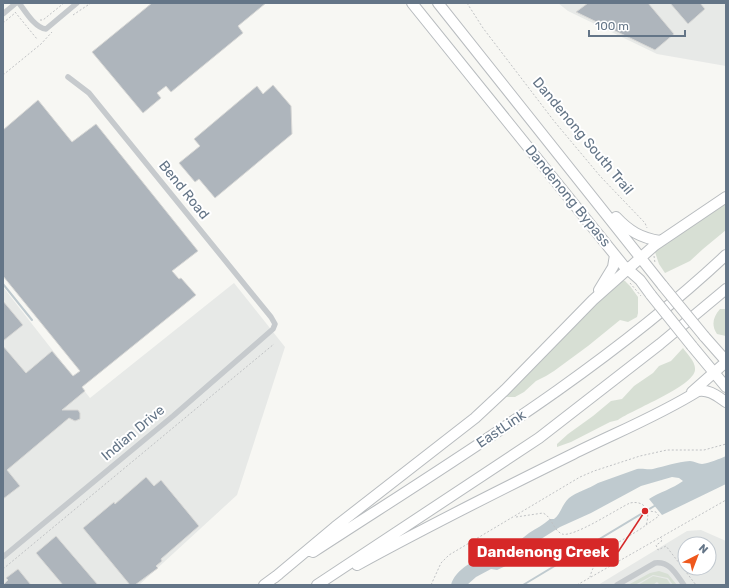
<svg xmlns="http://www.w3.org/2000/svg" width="729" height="588" viewBox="0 0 729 588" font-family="Rubik,sans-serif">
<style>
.built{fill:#e7e9e7;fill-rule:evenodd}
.green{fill:#d7dfd4}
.water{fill:#bfcacf}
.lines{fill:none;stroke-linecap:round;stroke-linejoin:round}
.stream{stroke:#bfcacf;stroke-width:2}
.building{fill:#aeb5bc;stroke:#d8d8d6}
.highway-casing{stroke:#b8bcbf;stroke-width:12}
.path{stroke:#c0c2c4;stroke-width:1;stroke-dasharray:2 2;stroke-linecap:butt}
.street{stroke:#c6cacd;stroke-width:5.5}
.highway{stroke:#fff;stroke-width:10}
.highway-bridge-casing{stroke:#b8bcbf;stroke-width:12;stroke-linecap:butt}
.highway-bridge{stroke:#fff;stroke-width:10}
.labels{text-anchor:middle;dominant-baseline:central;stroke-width:4;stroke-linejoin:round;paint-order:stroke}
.street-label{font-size:14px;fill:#647587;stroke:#fff}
.leader{fill:none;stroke:#d62828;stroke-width:1.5}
.callout-dot{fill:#d62828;stroke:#fff;stroke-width:1.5}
.callout{fill:#d62828;stroke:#d62828;stroke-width:1.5}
.callout-label{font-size:15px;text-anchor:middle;font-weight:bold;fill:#fff}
</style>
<rect width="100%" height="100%" fill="#f7f7f3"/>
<path class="built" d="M558 3H726V66L657 54 568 11Z
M234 283 285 347 237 495 139 585H3V287L90 398Z
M701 530 726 541V585H598L687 531ZM685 544H709V568H685Z"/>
<path class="green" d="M726 202V230L703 249 690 261 665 273 659 264 655 252 657 248Z
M621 280 625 281 630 286 638 297V313L637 317 628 322 620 320 588 346 554 371 546 376 536 381 524 392 515 397H506L579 318 589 312Z
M720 309H726V336L717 334C711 325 713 317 720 309Z
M683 348C687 354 696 362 695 370 694 386 632 410 618 420L610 422 571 442 557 447V444L568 434 593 416 611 401 622 399 634 386 653 373 659 366 671 361Z
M659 571 668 574 677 585H673L668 578 653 575 635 585H628L650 573Z
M653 576 667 579 671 585H666L664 584 660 585 657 582 653 585 645 584 638 585Z"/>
<path class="water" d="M726 456V484L662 515 649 499C660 492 672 489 683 481L679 478 672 477 641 486 591 513 560 527 541 539 508 565 497 570 491 569 476 577 467 585H451C455 569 477 558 492 554 498 552 504 551 509 548 516 543 523 538 529 533 537 528 543 525 550 519H554C561 514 562 504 569 498 576 492 589 489 598 483L637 469C643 468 647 470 653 469 665 466 677 462 690 461 694 461 698 464 702 464 710 463 719 459 726 456Z"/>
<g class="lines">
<path class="stream" d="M3 284 32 320
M523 585 656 505"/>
</g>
<path class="building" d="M152 3H266L238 26 243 33 171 92 166 86 157 93 161 98 143 113 92 52Z
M588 3H648L674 34 655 50 576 12Z
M670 3H700L705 9 688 24Z
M273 85 291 106 292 134 215 198 199 179 195 182 179 163 200 146 194 139 257 86 263 94Z
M38 100 72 142 96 124 198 251 172 271 179 279 181 278 196 295 82 387 85 391 62 410H78L80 413V419L75 421 69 418 7 470 20 486 3 499V346L26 373 52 351 73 376 80 371 3 276V130Z
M3 301 23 325 3 341Z
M146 477 154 486 161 480 199 526 161 559 162 561 156 566 158 568 135 585H130L83 528 114 502 115 504Z
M56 536 98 585H63L36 553Z
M18 569 31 585H3L8 580 6 578Z"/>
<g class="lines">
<defs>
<path id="highway" d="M412 3 623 265 640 280 651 295
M438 3 663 286
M616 217C629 231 641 238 660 241
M599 290 613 267 615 255
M704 336 726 361
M692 346 726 387
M692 392 726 362
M313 552C454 460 602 371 726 255
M357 565C428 526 500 490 573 454 615 433 658 416 698 391 709 389 717 396 726 402
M274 578 335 527 475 418 505 390 593 300 655 245 726 197
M264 585 279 574
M317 585 539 438 660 344 726 289"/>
</defs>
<use href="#highway" class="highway-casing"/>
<path class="path" d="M467 3 483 28 554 121 600 176 645 223 647 228
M3 4 5 3
M15 12 37 39
M73 15 91 3
M40 20H43L64 3
M3 23 15 13
M3 75 41 44 52 32
M654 256 655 263
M630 283 641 296
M516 517 543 513C552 517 553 530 562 534 573 538 617 509 630 503 645 500 651 511 646 525 625 541 597 548 590 577
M646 525 659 516 656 512 649 511
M660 537 662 539 661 542 656 545 658 550 666 546 696 585
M3 569 274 344
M431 585 441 563 449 555 580 477 594 471 640 456 667 450H704L726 444
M577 585 726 500"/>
<path class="street" d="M19 3C25 11 35 28 46 29L77 3
M3 14 16 3
M3 557 173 416 273 329 275 324 271 317 89 93 68 77
M617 585 655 563C670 561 676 574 684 585"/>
<use href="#highway" class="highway"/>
<defs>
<path id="highway-bridge" d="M663 286 704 336
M651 295 692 346"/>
</defs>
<use href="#highway-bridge" class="highway-bridge-casing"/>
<use href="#highway-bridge" class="highway-bridge"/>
</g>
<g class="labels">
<g class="street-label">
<text transform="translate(583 136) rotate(50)">Dandenong South Trail</text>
<text transform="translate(184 190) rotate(51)">Bend Road</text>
<text transform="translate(568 196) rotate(51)">Dandenong Bypass</text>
<text transform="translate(501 429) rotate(-34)">EastLink</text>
<text transform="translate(133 433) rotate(-40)">Indian Drive</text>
</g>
</g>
<path class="leader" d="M645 511L618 552"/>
<circle class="callout-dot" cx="645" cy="511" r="4"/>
<rect class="callout" x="469" y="539" width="149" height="27" rx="4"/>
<g class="callout-label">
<text x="543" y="557">Dandenong Creek</text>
</g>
<rect width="729" height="588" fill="none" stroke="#647587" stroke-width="8"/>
<g transform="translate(697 556) rotate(42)"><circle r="19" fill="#ffffff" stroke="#c1c8cf"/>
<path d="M0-3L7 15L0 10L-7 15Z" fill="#ef581c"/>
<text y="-6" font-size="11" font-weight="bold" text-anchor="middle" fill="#647587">N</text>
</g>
<path d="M589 30v6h96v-6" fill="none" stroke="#647587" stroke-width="2"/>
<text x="595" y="30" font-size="12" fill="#647587" stroke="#ffffff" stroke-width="3" paint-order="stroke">100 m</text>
</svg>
